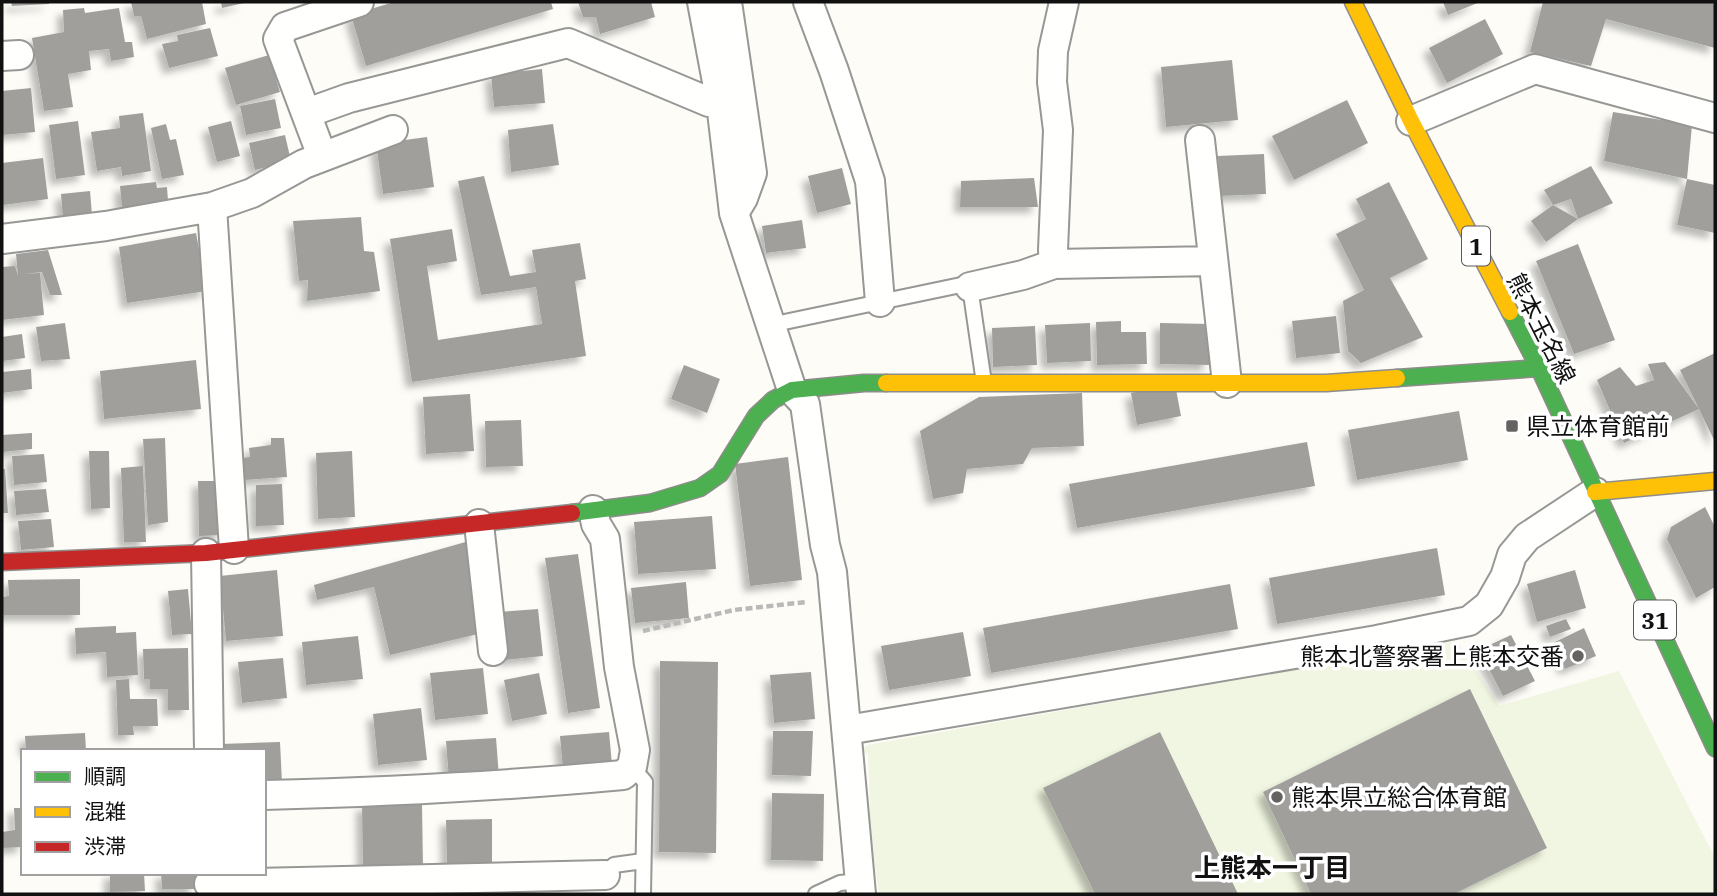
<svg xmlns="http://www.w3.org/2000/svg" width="1717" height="896" viewBox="0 0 1717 896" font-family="'IBM Plex Serif','Noto Sans JP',serif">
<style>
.pitch{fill:#f0f6e1}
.building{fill:#a19f9c;filter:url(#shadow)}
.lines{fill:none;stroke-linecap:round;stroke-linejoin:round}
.lane-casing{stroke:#979795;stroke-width:18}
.street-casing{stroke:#979795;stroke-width:32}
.fast-casing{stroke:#8e8d8b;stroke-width:19}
.slow-casing{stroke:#8e8d8b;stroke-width:19}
.jam-casing{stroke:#8e8d8b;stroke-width:19}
.path{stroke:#b9b9b8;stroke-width:4.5;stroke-dasharray:7 3.5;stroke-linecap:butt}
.lane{stroke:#fffffe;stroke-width:14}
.street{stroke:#fffffe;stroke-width:28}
.fast{stroke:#4caf50;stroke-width:16}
.slow{stroke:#ffc107;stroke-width:16}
.jam{stroke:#c62828;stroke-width:16}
.poi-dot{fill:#646362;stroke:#fff;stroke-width:2.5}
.labels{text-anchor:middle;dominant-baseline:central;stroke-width:7;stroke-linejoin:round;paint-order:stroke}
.shield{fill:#fff;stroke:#585858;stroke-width:2}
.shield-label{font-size:23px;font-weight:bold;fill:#111}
.street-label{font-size:24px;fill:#111;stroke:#fff}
.poi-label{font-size:24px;fill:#111;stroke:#fff;text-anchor:start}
.neighbourhood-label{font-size:26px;font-weight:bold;fill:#111;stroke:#fff}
</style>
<defs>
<filter id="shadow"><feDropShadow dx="-6" dy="6" stdDeviation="3.5" flood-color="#0004"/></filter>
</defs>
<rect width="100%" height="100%" fill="#fdfcf7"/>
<path class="pitch" d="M1457 641 1499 706 1619 671 1715 858V894H879L871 839 868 753 857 755 867 745Z"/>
<path class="building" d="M11 2H49V4L12 6Z
M131 2H202L206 24 147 39 141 16H134Z
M221 2H244V3L222 8Z
M394 2H551L553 9 366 66 351 15Z
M578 2H651L655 17 600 34 596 17H583Z
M1443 2H1480L1448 15Z
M1543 2H1715V48L1606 19 1591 66 1530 52Z
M84 8 85 13 119 8 125 42H132L134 57 111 61 109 49 89 51 91 70 68 74 73 107 44 111 32 38 64 32 63 10Z
M1485 19 1503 54 1447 83 1429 48Z
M210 28 218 56 169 68 162 44 178 41 177 35Z
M269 55 280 92 236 105 225 68Z
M1232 60 1238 120 1166 127 1161 67Z
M542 69 545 103 494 107 491 74Z
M31 88 35 132 2 135V91Z
M275 99 281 128 246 135 240 106Z
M1347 100 1368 143 1294 180 1272 136Z
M1613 112 1692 125 1687 179 1604 161Z
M143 113 151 171 122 176 121 167 97 171 91 132 120 128 119 116Z
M78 121 85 175 56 179 49 125Z
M231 121 240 156 217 162 208 127Z
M166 124 170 140 176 139 184 175 162 179 151 128Z
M553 124 559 165 511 172 508 130Z
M285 135 291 161 255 170 249 143Z
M427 137 434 187 383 194 376 144Z
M1264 154 1266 194 1219 196 1218 156Z
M43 158 48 199 3 205 2 163Z
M1591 166 1613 203 1578 219 1571 199 1553 205 1544 190Z
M842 168 851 204 817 213 808 176Z
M484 176 510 276 536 272 532 250 580 243 586 279 575 281 586 356 412 382 390 239 452 229 457 261 427 266 438 340 542 324 536 287 481 295 458 181Z
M1034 178 1038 207H960L961 181Z
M1687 179 1715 185V233L1677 225Z
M156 182 157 188 167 187 168 201 122 208 120 186Z
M1389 182 1428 259 1390 278 1423 337 1361 363 1348 351 1343 301 1364 290 1336 234 1366 219 1356 199Z
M90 191 92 215 63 219 61 194Z
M1553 205 1578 219 1546 242 1531 221Z
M361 217 364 251 374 252 380 291 307 301 308 280 299 281 293 221Z
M802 220 806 248 766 253 762 226Z
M196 233 207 291 127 303 119 247Z
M1578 244 1615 340 1574 354 1536 261Z
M48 250 62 295H50L42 272 24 274 40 273 44 315 2 320V267L15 266 18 276 16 254Z
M1336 316 1340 353 1296 358 1292 321Z
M1121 321V332H1146L1147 364 1097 365 1096 322Z
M65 323 70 359 41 361 36 327Z
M1090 323 1091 361 1047 363 1045 325Z
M1160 323 1209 324V365L1160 364Z
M1035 326 1037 365 993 367 992 328Z
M22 334 25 358 2 361V337Z
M1715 353V442L1699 409 1624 443 1597 380 1620 367 1636 386 1654 380 1648 364 1665 362 1699 409 1680 370Z
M196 360 201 409 104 419 100 371Z
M684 365 720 379 707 413 671 399Z
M31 369 32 389 2 393V372Z
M1175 384 1181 416 1137 425 1131 393Z
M1082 393 1084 446 1032 448 1023 464 967 469 963 493 933 499 920 431 979 397Z
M470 394 474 451 426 454 423 397Z
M1459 411 1468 460 1357 480 1348 430Z
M521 420 523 466 486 467 485 421Z
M32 433V449L2 452V435Z
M165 438 168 522 148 525 143 439Z
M271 438H284L287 477 244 480 242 458 250 457 249 448 271 445Z
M1307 442 1315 486 1077 528 1069 484Z
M89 451H109L110 508 91 509Z
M352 451 355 517 318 519 316 453Z
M44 454 47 482 14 485 12 456Z
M788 457 802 580 750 586 735 464Z
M143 466 146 542H124L121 468Z
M2 469H5L8 513H2Z
M198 481H220L222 535 199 536Z
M282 484 284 525 256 526V485Z
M46 489 49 512 16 515 14 491Z
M1705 507 1715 527V587L1696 598 1667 539 1671 527Z
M712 516 716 569 638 574 634 522Z
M51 519 54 547 21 550 18 521Z
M469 541 478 634 390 655 374 587 317 600 314 585Z
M1437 548 1445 595 1277 624 1269 578Z
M578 554 600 708 568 713 545 558Z
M277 570 283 636 226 641 220 576Z
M1575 570 1586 608 1537 622 1527 584Z
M80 579V615H2V597L9 596 8 580Z
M686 582 689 618 635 623 631 588Z
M1230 584 1238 629 991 673 983 628Z
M188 589 192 634 172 635 168 591Z
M538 609 543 656 504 660 499 612Z
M1566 619 1571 629 1550 637 1546 626Z
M116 626V633L136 632 138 675 107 677 106 652 76 654 75 628Z
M1584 628 1596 656 1565 669 1553 643Z
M963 632 971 676 889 690 881 646Z
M1511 635 1535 681 1503 696 1479 650Z
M358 636 363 679 306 685 302 642Z
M188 648 189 710H168V689H150V679H144L143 649Z
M283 658 287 698 242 703 238 662Z
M660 661 718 662 716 853 659 852Z
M483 668 488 714 435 720 430 673Z
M811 672 815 719 774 723 770 675Z
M539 673 547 714 512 721 504 680Z
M129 679 130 699H157L158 726H133L134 735H118L116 680Z
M1470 689 1547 848 1454 894H1311L1263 792Z
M421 708 427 760 378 765 373 714Z
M773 731H813L811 776 772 775Z
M609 732 612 765 563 769 560 736Z
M1160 732 1238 894H1095L1043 788Z
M85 733 86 751H26L25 736Z
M496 738 499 777 449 780 446 741Z
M280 742 282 783H264V751H220V744Z
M772 793 824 794 823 861 771 860Z
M362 805H422L423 868H363Z
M14 808H23V847L2 848V832L15 830Z
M492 819V864H447L446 820Z
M110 873H144L145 891 110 892Z
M161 873H195V889H162Z"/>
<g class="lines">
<defs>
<path id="lane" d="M770 325 961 285 970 287 984 383
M632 767 645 782 643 894
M605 875 614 865 643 861
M816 894 840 883 860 881"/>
<path id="street" d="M702 2 721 103 734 213
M727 2 752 173 743 198 734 213 792 390 805 404 825 545 832 572 861 894
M808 2 834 71 870 181 880 302
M2 56 19 55
M307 113 349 98 568 43 709 102 721 103
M1411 121 1535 69 1715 118
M1200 140 1227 383
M322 156 278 39 285 27 359 2
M212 207 234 549
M2 239 106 226 212 207 252 193 304 164 393 130
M1054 264 1053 250 1058 130 1052 82 1053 51 1064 2
M970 287 1023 275 1054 264 1213 261
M479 524 493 651
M206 553 209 751
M847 730 1377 640 1469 621 1489 605 1505 577 1512 555 1527 537 1595 492
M264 795C384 792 504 786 623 775L632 767 635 750 619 667 605 539 596 524 593 510
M209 884 605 875"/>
<path id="fast" d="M1510 312 1539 368 1715 748
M1397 378 1539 368
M572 513 650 503 700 488 720 474 756 416 773 400 792 390 864 383H886"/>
<path id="slow" d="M1353 2 1411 121 1510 312
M886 383H1326L1397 378
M1595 492 1715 481"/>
<path id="jam" d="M2 562 206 553 572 513"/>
</defs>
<use href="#lane" class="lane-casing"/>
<use href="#street" class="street-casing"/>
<use href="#fast" class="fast-casing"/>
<use href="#slow" class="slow-casing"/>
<use href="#jam" class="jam-casing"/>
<path class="path" d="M643 631 734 610 806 602"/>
<use href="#lane" class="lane"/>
<use href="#street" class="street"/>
<use href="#fast" class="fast"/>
<use href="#slow" class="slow"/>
<use href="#jam" class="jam"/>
</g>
<g class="poi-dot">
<rect x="1505" y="419" width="14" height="14" rx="3.5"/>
<circle cx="1578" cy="656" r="7"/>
<circle cx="1277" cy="797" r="7"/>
</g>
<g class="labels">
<g class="shield">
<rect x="1462" y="226.5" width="28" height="39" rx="5"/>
<rect x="1634" y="600.5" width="42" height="39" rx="5"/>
</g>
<g class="shield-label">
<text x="1476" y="246">1</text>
<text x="1655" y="620">31</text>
</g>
<g class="street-label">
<text transform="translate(1542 328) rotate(63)">熊本玉名線</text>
</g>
<g class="poi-label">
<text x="1526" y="426">県立体育館前</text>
<text x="1564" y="656" text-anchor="end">熊本北警察署上熊本交番</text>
<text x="1291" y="797">熊本県立総合体育館</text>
</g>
<g class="neighbourhood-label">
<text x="1272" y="867">上熊本一丁目</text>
</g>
</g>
<rect width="1717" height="896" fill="none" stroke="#111111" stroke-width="7"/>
<rect x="21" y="749" width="245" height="126" fill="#ffffff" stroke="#a0a0a0" stroke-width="2"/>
<rect x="35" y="772" width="35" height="10" fill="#4caf50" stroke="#a0a0a0" stroke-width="2"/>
<text x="84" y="784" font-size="21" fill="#111111">順調</text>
<rect x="35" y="807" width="35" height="10" fill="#ffc107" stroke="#a0a0a0" stroke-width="2"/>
<text x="84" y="819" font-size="21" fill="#111111">混雑</text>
<rect x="35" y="842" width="35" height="10" fill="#c62828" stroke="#a0a0a0" stroke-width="2"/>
<text x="84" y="854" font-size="21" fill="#111111">渋滞</text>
</svg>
